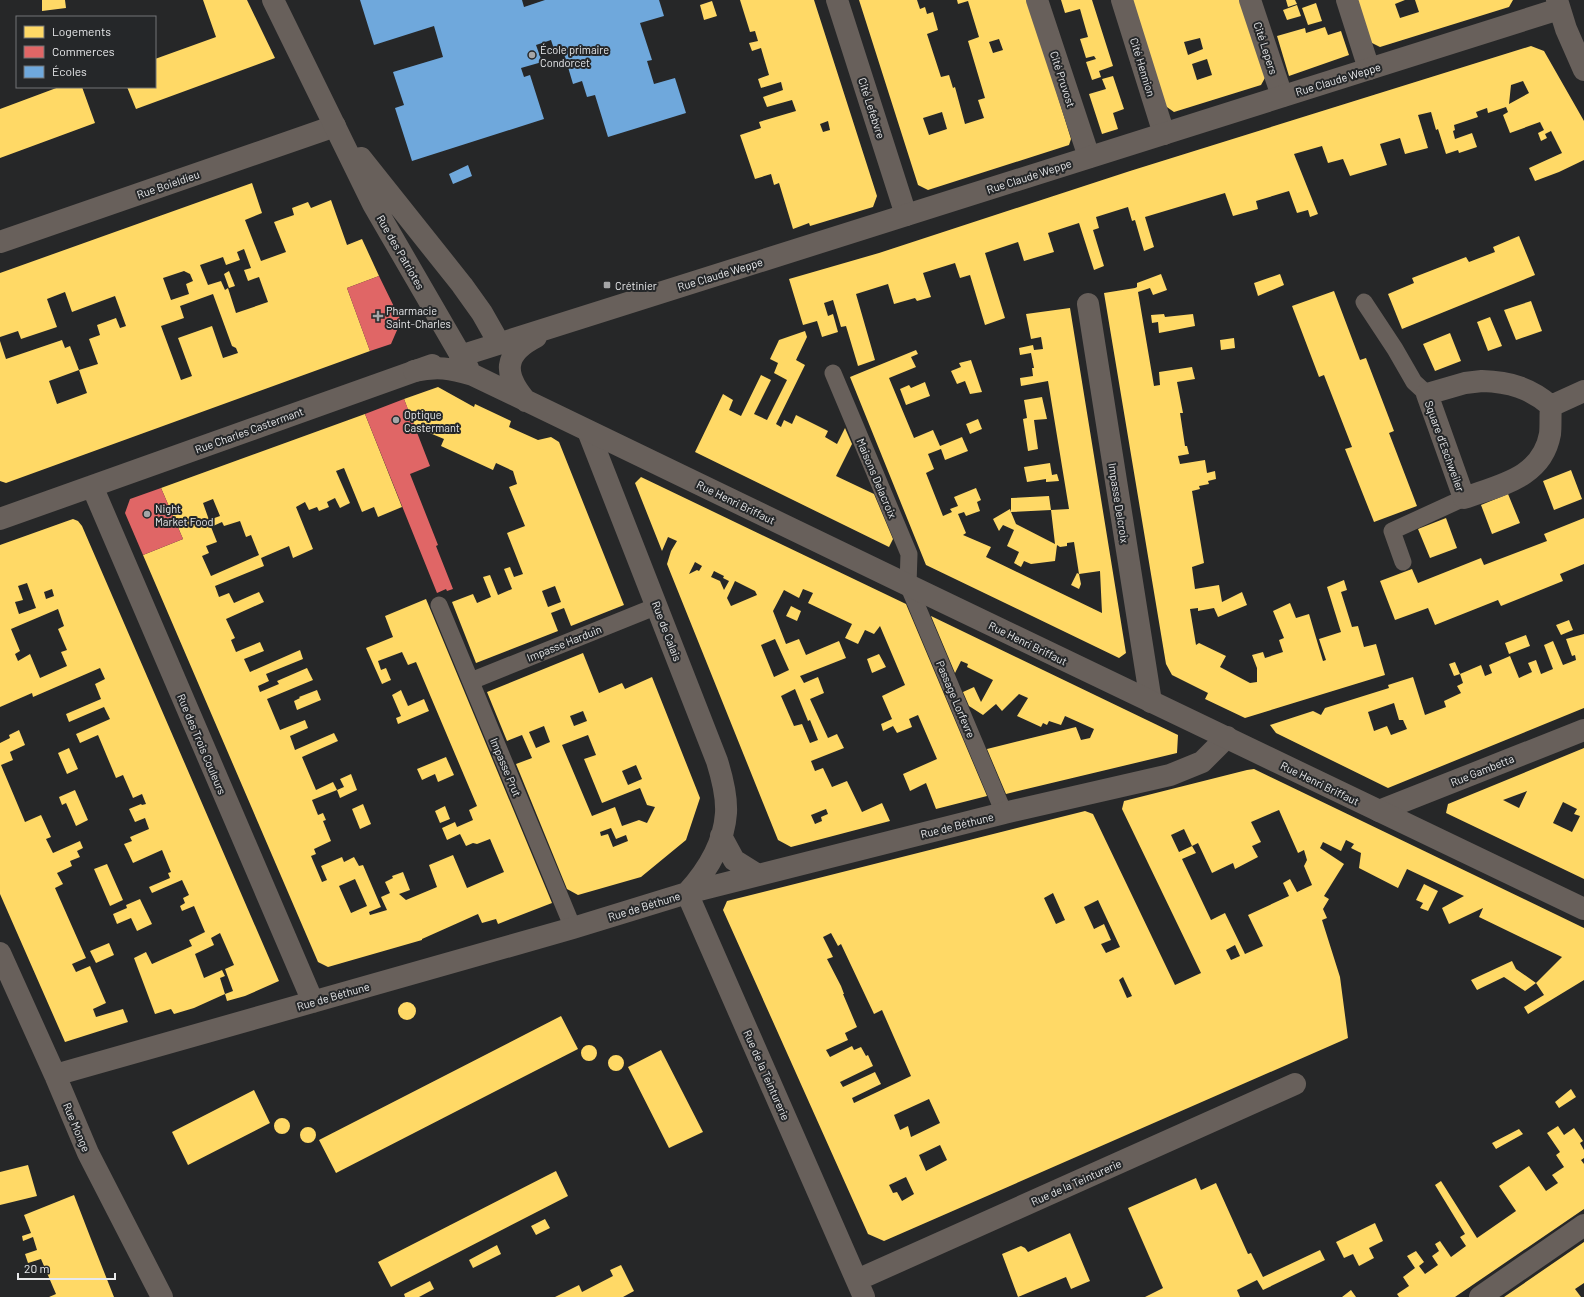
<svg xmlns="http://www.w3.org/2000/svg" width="1584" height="1297" viewBox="0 0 1584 1297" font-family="Barlow,sans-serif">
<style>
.homes{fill:#ffd966;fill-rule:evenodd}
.shops{fill:#e06666}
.schools{fill:#6fa8dc}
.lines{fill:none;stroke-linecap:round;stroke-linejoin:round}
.service{stroke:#68605b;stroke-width:17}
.minor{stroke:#68605b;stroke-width:22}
.tertiary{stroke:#68605b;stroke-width:22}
.poi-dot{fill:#a4a5a7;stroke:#252729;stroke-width:1.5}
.labels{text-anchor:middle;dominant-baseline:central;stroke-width:4;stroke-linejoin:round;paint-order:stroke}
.street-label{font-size:11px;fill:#e8e9eb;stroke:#252729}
.poi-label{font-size:11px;fill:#e8e9eb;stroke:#252729;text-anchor:start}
</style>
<rect width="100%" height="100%" fill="#262728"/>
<path class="homes" d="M42 0H65L66 8 42 11Z
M203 0H247L275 58 136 109 127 87H155V59L216 37Z
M740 0H814L877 196 873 207 810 226 809 223 793 229 779 183 774 185 771 174 755 179 740 135 761 128 759 122 796 111 792 100 767 107 763 97 783 90 781 82 761 88 758 79 769 75 761 48 752 51 749 43 758 41 755 31 750 32ZM828 121 830 130 823 132 820 124Z
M859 0H917L920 9 925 7 927 14 933 12 938 30 927 34 941 77 949 75 953 88 955 87 965 124 984 118 978 100 985 98 968 41 979 37 968 1 958 4 957 0H1028L1071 139 1069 145 928 190 918 185ZM999 39 1003 50 993 53 989 42ZM942 112 947 129 929 135 923 118Z
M1061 0H1092L1113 66 1099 71 1101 77 1092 80 1086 62 1096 59 1094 56 1086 58 1080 39 1088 37 1080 9 1065 13Z
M1130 0H1241L1266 76 1261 85 1174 112 1164 105ZM1200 38 1203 49 1188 55 1184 42ZM1207 59 1212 75 1197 80 1192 64Z
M1286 0H1295L1297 4 1288 7Z
M1355 0H1405L1395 4 1400 18 1419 12 1415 0H1513L1509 7 1380 47 1368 41Z
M712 1 717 16 704 20 700 5Z
M1316 3 1322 21 1308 25 1302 8Z
M1297 5 1301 16 1287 20 1283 10Z
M1325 27 1328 35 1341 31 1349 55 1289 76 1277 36 1305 28 1306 33Z
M1531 46 1544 51 1584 121V160L1559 172 1535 181 1529 168 1562 153 1551 131 1545 134 1547 138 1541 141 1538 133 1544 130 1540 122 1510 133 1503 115 1508 112 1506 107 1488 113 1487 108 1476 112 1478 117 1454 125 1455 130 1453 131 1455 139 1472 133 1477 147 1459 153 1458 150 1446 154 1438 129 1436 130 1431 112 1418 115 1428 148 1405 154 1400 138 1380 144 1387 165 1350 176 1343 159 1328 163 1322 146 1294 154 1318 214 1310 217 1308 210 1297 213 1289 191 1256 201 1258 209 1233 216 1225 193 1145 217 1154 247 1144 251 1135 220 1132 221 1128 207 1096 217 1099 228 1093 230 1104 266 1094 270 1079 223 1048 233 1054 252 1024 261 1018 242 985 253 1005 318 985 325 970 275 960 278 955 263 923 273 931 297 917 301 915 298 894 304 888 284 856 294 875 360 858 366 846 326 841 327 833 300 824 303 828 316 833 314 838 332 822 337 817 321 803 325 789 279 879 253 1130 171ZM1523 81 1529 93 1509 104 1511 85Z
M1113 76 1124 109 1113 113 1118 129 1102 134 1089 94 1106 89 1102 79Z
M59 87H82L95 123 0 158V109Z
M252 183 262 213 245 220 261 261 286 252 274 222 294 215 292 208 308 202 311 208 331 200 347 245 362 239 379 276 347 288 370 351 6 483 0 481V341L6 359 62 340 65 348 70 346 79 370 49 381 57 404 87 393 79 370 98 364 89 339 100 335 97 325 116 318 120 328 126 326 115 296 72 312 65 292 47 299 57 327 21 339 18 331 0 337V273ZM244 249 251 268 244 270 248 281 259 277 268 302 236 313 228 288 225 290 221 281 208 285 200 265 223 257 226 265 240 260 237 252ZM184 271 190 274 193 281 186 284 189 294 171 300 163 278ZM213 294 232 346 236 348 238 353 223 358 212 326 178 338 192 376 181 380 161 326 184 318 180 306Z
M1519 236 1535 275 1402 329 1388 294 1414 283 1412 278 1466 257 1469 262 1495 252 1493 247Z
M229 271 235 286 229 288 224 274Z
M1161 274 1167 290 1153 295 1150 288 1138 292 1154 386 1160 385 1159 372 1192 367 1195 379 1177 382 1183 413H1180L1185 446H1187L1189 454 1178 456 1180 464 1205 460 1207 473 1215 471 1216 479 1208 481 1209 484 1199 486 1200 489 1192 491 1204 563 1192 567 1195 589 1219 585 1222 602 1242 592 1247 605 1218 617 1214 608 1198 611V608L1190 609 1196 645 1199 643 1226 656 1220 667 1250 683 1257 682V668L1252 655 1263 652 1265 658 1283 652 1279 640 1284 638 1273 611 1290 603 1296 618 1309 614 1323 661 1326 660 1319 639 1341 632 1327 587 1344 580 1347 590 1341 592 1352 627 1358 626 1364 647 1376 644 1385 675 1245 718 1205 699 1208 693 1172 675 1166 664 1104 293 1135 288 1137 287V283Z
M1280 274 1284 285 1258 296 1254 283Z
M1334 291 1360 360 1366 358 1394 431 1389 433 1417 506 1374 522 1345 449 1352 447 1324 375 1319 377 1292 306Z
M1531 301 1542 331 1516 340 1504 310Z
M1070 308 1126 653 1119 658 926 565 850 377 916 350 918 354 911 357 916 367 889 378 914 438 933 430 940 446 962 437 968 451 945 460 941 449 928 454 934 469 926 473 943 516 952 512 950 509 958 506 954 497 976 488 981 500 977 502 980 511 966 516 964 512 958 514 966 533 963 535 991 547 986 557 1102 613 1100 571 1079 574 1074 542 1067 543V546L1060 547 1057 545 1055 561 1031 564 1024 561 1021 567 1014 563 1019 552 1007 546 1014 530 1003 525 999 531 993 519 1010 509 1011 512V498L1049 496 1051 510 1011 512 1016 524 1055 544 1051 510 1069 509 1048 381 1021 386 1020 378 1033 376 1032 368H1034L1031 353 1020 355 1019 348 1033 345 1034 350 1043 349 1041 337 1031 339 1026 314Z
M1164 314 1165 317 1193 314 1195 326 1159 333 1158 322 1152 323 1151 315Z
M1490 317 1502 346 1488 351 1477 322Z
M805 331 807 337 796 360 805 365 776 424 781 427 784 420 792 424 796 415 828 431 825 437 837 444 845 428 852 444 836 476 874 494 893 539 889 547 695 452 723 394 733 400 729 410 741 416 761 375 771 380 754 414 767 420 787 380 774 373 778 363 770 359 779 340Z
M1450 333 1461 361 1435 371 1423 344Z
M1234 338 1235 348 1221 350 1220 340Z
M971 360 982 392 970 394 965 381 957 384 951 371 961 367 959 363Z
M925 382 930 396 906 405 900 389 909 385 911 388Z
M438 387 474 407 475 404 511 421 509 427 538 440 551 437 559 442 624 605 571 626 564 608 551 613 558 631 476 663 452 602 473 594 477 603 491 597 483 577 490 575 498 595 512 589 504 569 510 567 514 577 523 574 507 533 525 526 509 487 517 484 513 471 496 463 493 470 441 446 444 439 425 431 427 427 416 431 404 399ZM555 586 561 602 548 607 542 591Z
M1042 397 1047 419 1034 420 1038 449 1028 451 1023 419 1027 418 1024 400Z
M365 414 402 507 378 517 374 507 362 512 344 468 336 471 350 503 340 508 335 498 327 502 329 507 319 511 317 507 309 510 305 502 296 507 313 549 293 558 289 546 261 558 264 566 215 586 219 597 229 593 234 603 259 592 264 602 226 619 235 638 231 640 236 652 260 642 264 651 244 659 250 672 300 650 303 659 266 674 269 681 258 686 260 692 279 684 277 681 307 668 313 680 267 699 280 730 305 720 308 728 290 736 295 750 334 733 338 741 302 757 316 790 333 782 337 790 312 800 318 815 323 813 326 820 323 821 331 841 314 849 316 854 311 856 322 882 327 880 321 866 342 857 344 862 354 857 359 866 363 865 381 907 369 912 370 915 387 910 381 897 390 893 385 882 393 878 392 876 403 872 410 890 399 894 406 900 437 887 429 865 453 855 467 888 504 872 490 839 477 844 473 843 466 846 460 834 447 840 442 828 455 822 457 827 473 820 469 810 477 806 416 662 408 665 402 652 378 661 381 670 386 668 391 680 382 684 366 648 393 637 385 616 426 599 552 903 498 924 496 919 482 923 478 914 422 939V940L328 967 318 962 143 555 183 539 161 488ZM213 499 220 516 209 520 203 503ZM240 521 246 537 251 535 259 555 211 576 202 556 209 553 206 546 217 542 211 527 222 522 224 526ZM355 879 367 906 351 913 339 886Z
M978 419 982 429 970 434 966 424Z
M1050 463 1052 475 1057 474 1059 481 1046 482V479L1027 482 1024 467Z
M1571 470 1582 499 1554 510 1543 481Z
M641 477 906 604 987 796 936 809 926 783 910 791 903 774 937 759 918 715 909 719 912 727 897 733 893 726 883 731 881 724 892 719 882 696 905 685 880 626 874 634 865 630 858 644 845 638 852 624 808 603 813 593 803 589 799 598 784 590 773 611 786 644 799 639 806 655 839 641 846 658 800 676 804 683 818 677 824 693 810 699 828 738 837 734 844 748 811 761 815 771 823 768 832 787 847 781 862 812 882 803 890 821 791 847 778 840 667 564 671 551 677 541 668 537 662 551 635 483ZM695 562 702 566 699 571 697 570 689 574ZM714 571 724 576 723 578 729 581 724 590 720 581 711 577ZM735 581 755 591 757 595 731 606 727 598ZM775 639 789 670 774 677 761 645ZM795 689 808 721 810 720 818 740 810 743 802 724 794 726 781 696ZM826 809 828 814 821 817 822 821 815 824 811 815Z
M1508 494 1520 523 1492 534 1481 505Z
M1446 518 1457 548 1430 558 1418 529Z
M1584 518V564L1560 574 1563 581 1501 606 1498 600 1435 625 1428 608 1395 620 1380 581 1412 569 1418 583 1481 558 1484 565 1547 541 1544 534Z
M73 519 78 521 82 526 279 981 245 996 227 1001 225 994 233 991 225 969 234 965 220 933 211 938 214 945 195 954 204 978 222 970 225 976 220 978 225 994 194 1008 174 1014 171 1009 155 1014 134 958 146 952 152 964 192 946 189 940 205 932 194 906 182 911 180 906 185 903 183 898 189 895 182 880 152 893 149 887 170 878 168 873 171 872 162 850 133 863 128 852 124 844 132 841 130 837 149 829 145 818 135 822 129 809 141 804 142 805 146 804 142 794 133 798 123 775 116 778 98 735 80 743 76 734 110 719 104 707 69 722 66 714 101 699 95 684 105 679 100 668 33 697 32 693 0 707V545L70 520ZM27 583 36 608 19 614 15 602 23 600 18 586ZM52 589 54 596 46 599 44 592ZM58 609 64 626 58 629 67 650 61 652 67 666 40 678 30 654 18 661 15 654 20 651 11 629Z
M1077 573 1079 574 1081 584 1079 589 1071 585Z
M791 606 801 611 797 621 786 616Z
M931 616 1178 735 1177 753 1006 794 987 749 1076 727 1081 740 1090 738 1094 729 1065 716 1061 725 1049 721 1047 725 1043 723 1041 727 1017 716 1028 698 1019 694 1002 711 996 704 983 715 969 706 963 692 974 687 981 702 993 680 967 667 968 664 961 661 955 673Z
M1569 620 1573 630 1561 635 1556 625Z
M1584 634V708L1388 788 1276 733 1270 725 1313 711 1321 715 1325 708 1389 688 1388 685 1413 677 1425 715 1446 707 1444 701 1461 693 1457 686 1463 683 1460 674 1481 665 1485 676 1492 673 1489 665 1510 656 1519 678 1532 672 1528 663 1536 660 1541 674 1553 669 1544 645 1553 641 1563 665 1576 660 1575 655 1572 656 1566 639ZM1394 703 1399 720H1403L1407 729 1391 735 1387 726 1374 731 1368 712Z
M1526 635 1530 646 1509 654 1505 643Z
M583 653 599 693 622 683 625 689 652 677 700 798 686 840 641 877 578 895 567 889 516 764 532 758 522 735 507 741 487 692ZM583 711 587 721 574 726 570 716ZM544 726 550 742 536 748 529 732ZM588 735 596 755 584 759 602 803 640 788 647 805 655 807 647 823 639 820 622 826 615 807 592 816 562 745ZM636 765 642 779 628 785 622 771ZM611 828 616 839 626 835 628 841 613 847 608 834 601 836 600 832Z
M879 654 886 667 872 673 867 659Z
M1455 662 1460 674 1454 676 1449 664Z
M317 690 321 700 297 710 294 701 300 698 299 697Z
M401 690 408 706 424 699 429 711 398 724 396 718 401 716 392 695Z
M19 730 25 745 10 752 13 760 1 765 25 822 41 815 51 837 46 839 53 853 80 841 83 848 77 851 80 857 70 861 72 866 57 873 63 884 55 888 86 958 72 964 76 972 90 966 106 1003 93 1009 96 1017 123 1009 128 1022 65 1042 0 894V743L10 738 9 735Z
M69 748 78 769 67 774 58 753Z
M1584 748V879L1446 813 1448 804ZM1527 791 1519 808 1503 800ZM1563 802 1577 809 1574 814 1580 816 1572 832 1553 823Z
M446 757 454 775 438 782 435 774 422 780 417 769Z
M1254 769 1584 928V980L1528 1014 1524 1007 1544 995 1536 983 1562 957 1479 917 1483 908 1449 924 1442 908 1464 896 1407 869 1398 888 1359 868 1361 853 1351 848 1354 844 1346 840 1341 851 1323 842 1320 848 1344 864 1324 896 1329 899 1323 909 1327 918 1322 920 1340 977 1348 1038 884 1241 868 1234 723 910 727 901 1085 811 1093 814 1175 985 1201 973 1122 809 1124 801 1247 770ZM1279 810 1298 853 1304 850 1307 860 1304 866 1312 885 1297 892 1290 879 1283 883 1289 896 1248 915 1263 946 1245 954 1225 913 1211 920 1182 859 1196 853 1192 846 1198 843 1212 873 1233 863 1235 869 1258 857 1252 846 1261 842 1251 822ZM1184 829 1192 846 1179 852 1171 835ZM1053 893 1065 920 1056 924 1044 898ZM1098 900 1120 947 1106 953 1101 944 1111 940 1104 924 1094 929 1084 907ZM831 933 838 946 841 944 874 1014 882 1010 911 1076 854 1103 852 1098 881 1084 875 1072 843 1087 840 1082 873 1066 868 1055 866 1056 861 1047 854 1050 852 1046 830 1057 826 1050 848 1040 845 1033 857 1027 843 994H844L841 986 827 959 833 957 823 937ZM1235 945 1240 956 1231 960 1226 950ZM1123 977 1132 996 1127 998 1119 980ZM929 1099 940 1123 911 1137 908 1126 900 1130 894 1115ZM940 1145 947 1160 926 1171 919 1155ZM906 1177 914 1194 902 1201 897 1192 893 1193 889 1185Z
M351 774 357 790 340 798 337 790 344 787 340 779Z
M75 790 88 820 76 826 66 803 62 805 59 797Z
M363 804 371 824 360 829 352 809Z
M445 806 450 819 440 823 435 811Z
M107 864 123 900 110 906 94 869Z
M1424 884 1438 891 1428 911 1420 908 1423 903 1416 900Z
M140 899 152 924 137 931 131 918 117 924 113 914 127 908 126 905Z
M109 943 114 955 96 963 90 951Z
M1512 961 1516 969 1536 983 1525 991 1504 977 1477 990 1471 980Z
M398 1011a9 9 0 1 1 18 0a9 9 0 1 1-18 0Z
M561 1016 578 1049 336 1173 319 1140Z
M581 1053a8 8 0 1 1 16 0a8 8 0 1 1-16 0Z
M661 1050 703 1132 669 1148 628 1067Z
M608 1063a8 8 0 1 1 16 0a8 8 0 1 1-16 0Z
M1571 1089 1576 1097 1559 1108 1555 1102Z
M254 1090 270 1123 188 1165 172 1132Z
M274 1126a8 8 0 1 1 16 0a8 8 0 1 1-16 0Z
M1558 1126 1564 1135 1574 1128 1583 1141 1580 1143 1584 1150V1158L1581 1160 1584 1164V1209L1455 1297H1399L1397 1294 1409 1286 1403 1277 1415 1268 1407 1256 1416 1251 1424 1262 1419 1266 1425 1274 1438 1265 1432 1256 1439 1251 1435 1244 1440 1241 1451 1257 1466 1246 1460 1237 1465 1234 1435 1185 1441 1181 1477 1238 1516 1211 1499 1186 1529 1166 1546 1191 1558 1183 1552 1175 1564 1167 1556 1155 1560 1152 1547 1133Z
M300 1135a8 8 0 1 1 16 0a8 8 0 1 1-16 0Z
M1519 1129 1523 1134 1496 1149 1492 1143Z
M28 1165 37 1196 0 1205V1172Z
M556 1171 568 1196 391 1287 378 1262Z
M1196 1178 1201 1190 1216 1183 1248 1254 1251 1253 1263 1277 1320 1250 1325 1260 1263 1290 1257 1280 1237 1290 1240 1297H1145L1163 1288 1128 1208Z
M74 1195 91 1239 114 1297H49L56 1294 41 1259 28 1263 25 1254 37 1250 33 1237 23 1241 22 1236 31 1233 24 1215Z
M545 1219 550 1228 536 1235 531 1226Z
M1375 1223 1383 1241 1369 1248 1374 1258 1359 1266 1353 1254 1344 1258 1336 1242Z
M1070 1233 1090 1281 1071 1289 1066 1277 1018 1297 1002 1254 1021 1246 1025 1248 1028 1252Z
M1584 1242V1283L1575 1289 1581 1297H1504Z
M497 1245 501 1254 473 1268 469 1260Z
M621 1265 634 1291 623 1297H555L579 1285 582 1292 613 1276 610 1270Z
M430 1281 434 1289 419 1297H405L404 1294Z
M1351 1290 1356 1297H1342Z"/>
<path class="shops" d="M379 276 401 321 391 344 370 351 347 288Z
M404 399 430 466 410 474 438 545 436 546 453 589 447 591 446 589 437 593 365 414Z
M161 488 183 539 143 555 125 513 130 499Z"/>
<path class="schools" d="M360 0H522L524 7 545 0H659L664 16 640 23 652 60 647 61 654 84 675 78 686 113 608 137 595 95 587 97 582 81 573 84 562 47 554 49 551 40 536 45 542 62 521 68 524 77 530 75 544 119 412 161 395 108 404 105 393 72 443 57 434 26 374 45Z
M468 165 472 176 453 184 449 174Z"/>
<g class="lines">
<path class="service" d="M1364 302 1395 349 1414 382 1427 394
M833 373 909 554 908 585 1004 813
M1403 562 1392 531 1464 498
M439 605 573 928
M471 681 657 606"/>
<path class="minor" d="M837 0 906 215
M1037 0 1089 157
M1122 0 1164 134
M1250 0 1282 96
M1347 0 1369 69
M0 242 335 126
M1088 304 1151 702
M1482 381C1510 382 1530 388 1551 406 1550 415 1551 425 1550 434 1542 478 1500 485 1464 498L1427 394 1465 383Z
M1551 406 1584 391
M588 431 717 761C722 777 727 795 726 813 724 843 707 871 687 893
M92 486 313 1002
M0 519 432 365
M1379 811 1584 730
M721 836 734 860 758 875
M687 893 864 1297
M0 953 55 1075 88 1153 162 1297
M55 1075 573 928 687 893 1004 813 1170 775 1202 762 1227 737
M857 1280 1295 1084
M1480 1297 1584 1225"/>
<path class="tertiary" d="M273 0 373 204 468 368
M1557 0 1566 29 1584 70
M361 158 462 285 482 313 499 343
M460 356 1559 9
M414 371C437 366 450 368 473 375L908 585 1584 909
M526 401C503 374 503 354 536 337"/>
</g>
<g class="poi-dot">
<circle cx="532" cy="55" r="4"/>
<rect x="603" y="281" width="8" height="8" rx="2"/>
<path d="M376 310h4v4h4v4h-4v4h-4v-4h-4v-4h4z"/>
<circle cx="396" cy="420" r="4"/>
<circle cx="147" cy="514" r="4"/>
</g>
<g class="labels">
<g class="street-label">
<text transform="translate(1266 48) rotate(72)">Cité Lepers</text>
<text transform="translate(1143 67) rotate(73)">Cité Hennion</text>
<text transform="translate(1063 79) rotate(72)">Cité Pruvost</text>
<text transform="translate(1338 79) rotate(-17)">Rue Claude Weppe</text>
<text transform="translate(872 108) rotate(72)">Cité Lefebvre</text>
<text transform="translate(1029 176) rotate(-18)">Rue Claude Weppe</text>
<text transform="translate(168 184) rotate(-19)">Rue Boieldieu</text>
<text transform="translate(401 252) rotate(60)">Rue des Patriotes</text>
<text transform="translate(720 274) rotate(-17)">Rue Claude Weppe</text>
<text transform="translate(249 430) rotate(-20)">Rue Charles Castermant</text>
<text transform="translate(1445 446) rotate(70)">Square d'Eschweiler</text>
<text transform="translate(877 478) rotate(67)">Maisons Delacroix</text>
<text transform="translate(736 502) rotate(26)">Rue Henri Briffaut</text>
<text transform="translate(1119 503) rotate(81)">Impasse Delcroix</text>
<text transform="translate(667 631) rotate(69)">Rue de Calais</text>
<text transform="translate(564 643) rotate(-22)">Impasse Harduin</text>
<text transform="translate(1028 643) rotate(26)">Rue Henri Briffaut</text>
<text transform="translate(956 699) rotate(67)">Passage Lorfevre</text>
<text transform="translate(202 744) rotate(67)">Rue des Trois Couleurs</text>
<text transform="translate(506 767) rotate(67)">Impasse Prut</text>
<text transform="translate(1482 770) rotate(-22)">Rue Gambetta</text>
<text transform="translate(1320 783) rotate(26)">Rue Henri Briffaut</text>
<text transform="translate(957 825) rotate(-14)">Rue de Béthune</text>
<text transform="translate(644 906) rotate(-17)">Rue de Béthune</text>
<text transform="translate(333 996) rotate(-16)">Rue de Béthune</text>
<text transform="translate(767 1075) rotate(66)">Rue de la Teinturerie</text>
<text transform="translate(77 1127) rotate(67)">Rue Monge</text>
<text transform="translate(1076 1182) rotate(-24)">Rue de la Teinturerie</text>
</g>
<g class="poi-label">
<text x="540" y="49">École primaire<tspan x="540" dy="13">Condorcet</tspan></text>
<text x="615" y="285">Crétinier</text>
<text x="386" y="310">Pharmacie<tspan x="386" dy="13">Saint-Charles</tspan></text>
<text x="404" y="414">Optique<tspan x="404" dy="13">Castermant</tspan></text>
<text x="155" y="508">Night<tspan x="155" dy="13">Market Food</tspan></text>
</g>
</g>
<rect x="16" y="16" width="140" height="72" fill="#252729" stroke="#737577"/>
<rect x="24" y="26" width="20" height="12" fill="#ffd966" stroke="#737577"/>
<text x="52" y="36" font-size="12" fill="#e8e9eb">Logements</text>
<rect x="24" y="46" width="20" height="12" fill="#e06666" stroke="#737577"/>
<text x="52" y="56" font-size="12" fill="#e8e9eb">Commerces</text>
<rect x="24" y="66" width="20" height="12" fill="#6fa8dc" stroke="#737577"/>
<text x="52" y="76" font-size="12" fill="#e8e9eb">Écoles</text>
<path d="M18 1273v6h97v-6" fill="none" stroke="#e8e9eb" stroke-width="2"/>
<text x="24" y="1273" font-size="12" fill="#e8e9eb" stroke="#252729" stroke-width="3" paint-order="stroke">20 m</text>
</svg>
